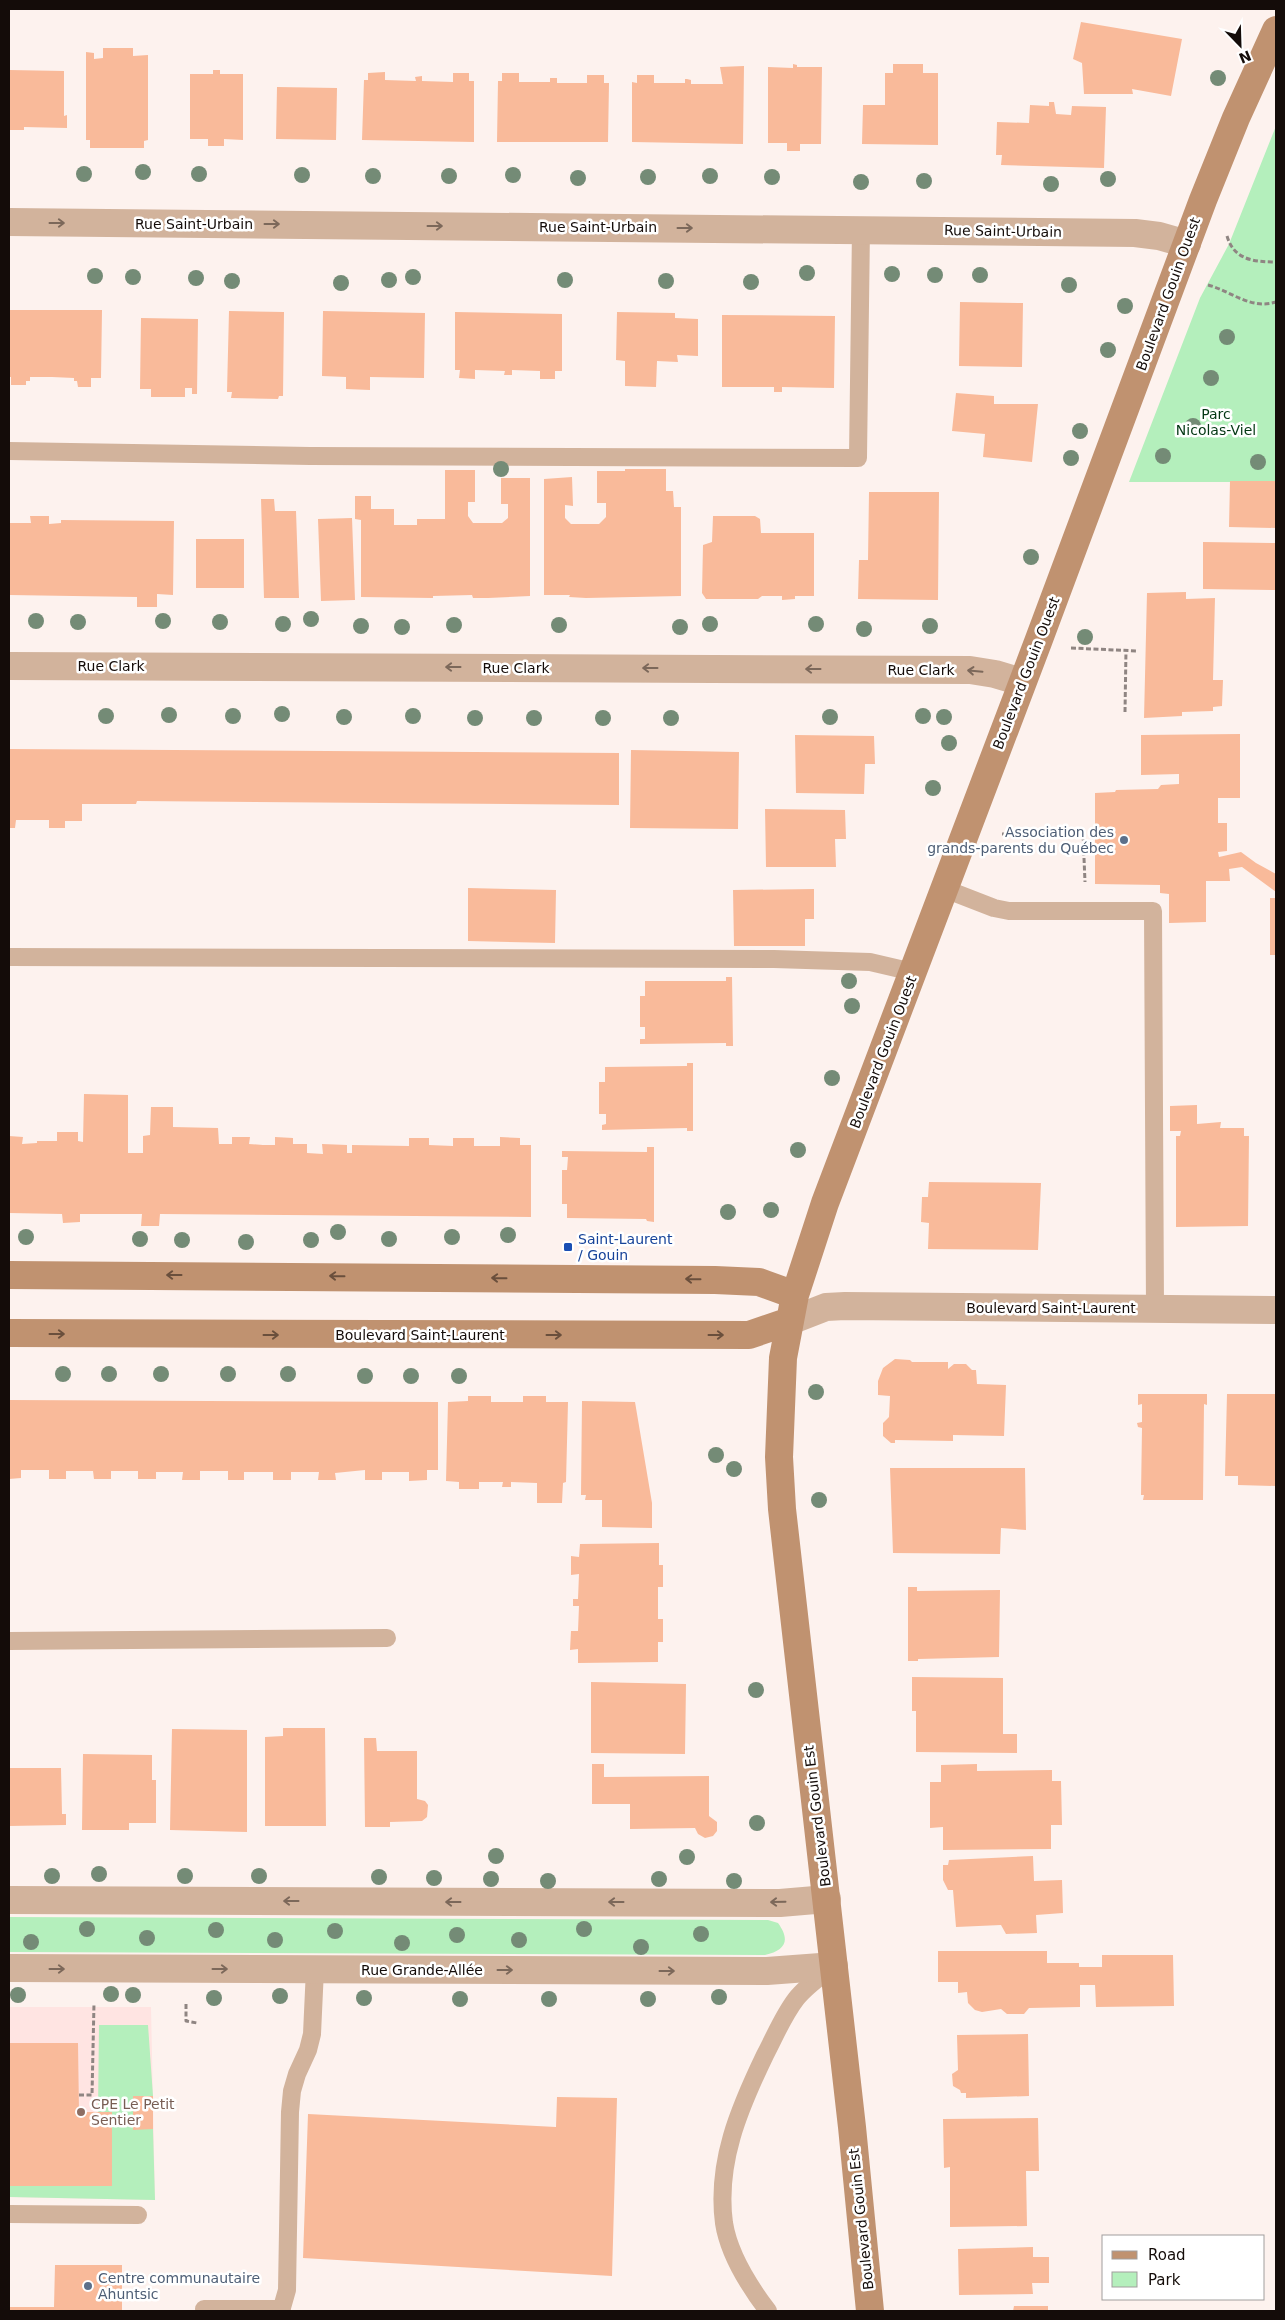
<svg xmlns="http://www.w3.org/2000/svg" width="1285" height="2320" viewBox="0 0 1285 2320" font-family="'DejaVu Sans',sans-serif">
<style>
.education{fill:#ffe4e2}
.green{fill:#b4efbc}
.building{fill:#f9ba9a}
.lines{fill:none;stroke-linecap:round;stroke-linejoin:round}
.path{stroke:#8f8582;stroke-width:3;stroke-dasharray:5 2.5;stroke-linecap:butt}
.lane{stroke:#d2b39c;stroke-width:18}
.street{stroke:#d2b39c;stroke-width:28}
.secondary{stroke:#c09270;stroke-width:28}
.tree{fill:#748b76}
.oneway{stroke:#7c685a}
.oneway2{stroke:#6a4f3c}
.service-dot{fill:#5c6f8a;stroke:#fff;stroke-width:2}
.transit-dot{fill:#1a4fb4;stroke:#fff;stroke-width:2}
.education-dot{fill:#8d6e63;stroke:#fff;stroke-width:2}
.labels{text-anchor:middle;dominant-baseline:central;stroke-width:5;stroke-linejoin:round;paint-order:stroke}
.street-label{font-size:14px;fill:#140c09;stroke:#fff}
.park-label{font-size:14px;fill:#033713;stroke:#fff}
.service-label{font-size:14px;fill:#4e5e75;stroke:#fff;text-anchor:end}
.transit-label{font-size:14px;fill:#164399;stroke:#fff;text-anchor:start}
.education-label{font-size:14px;fill:#785e54;stroke:#fff;text-anchor:start}
</style>
<rect width="100%" height="100%" fill="#fdf2ee"/>
<path class="education" d="M9 2007H151L155 2200 9 2197Z"/>
<path class="green" d="M1276 126V482H1129L1200 298 1229 244Z
M9 1917 768 1920 778 1923C791 1941 785 1950 765 1955L9 1952Z
M99 2025H148L153 2096 133 2097V2129H153L155 2200 9 2197V2186H112V2112H98Z"/>
<path class="building" d="M1081 22 1182 39 1171 96 1132 89 1133 94H1084L1082 63 1073 59Z
M103 48H133V56L148 55V140L144 141V148H90V140H86V52L94 53V59L103 58Z
M793 64 797 65V67H822L821 144H800V151H787V143H768V67L793 68Z
M893 64H923V73H938V145L862 144 863 105H885V73H893Z
M744 66 743 144 632 142V82L637 83V75H654V83H685V79H687L691 80V84H723L720 67Z
M9 70 64 71V116L67 115V128L24 127V130H9Z
M213 70H220V74H243V140L224 139V146H208V139H190V74H213Z
M385 72V80L416 81 415 77 422 76V81L453 82V73H469V81H474V142L362 140 364 80H368V73Z
M502 73H519V82H550V78H557V83H587V75H604V83H609L608 142H497L498 81H502Z
M277 87 337 88 336 140 276 139Z
M1049 102H1054L1056 114 1071 115 1072 106 1106 107 1104 168 1001 165 1002 155H996L997 122 1029 123 1030 105 1049 106Z
M960 302 1023 303 1022 367 959 366Z
M9 310H102L101 378H91V387H78L77 381H74V378L52 377H30V381H26V385H11V377H9Z
M229 311 284 312 283 396H279L278 399 231 398 232 392H227Z
M323 311 425 313 424 378 370 377V390L346 389V377L322 376Z
M455 312 562 314V371H555V379H540V371L512 370V375H504L505 371 475 370V379L459 378 460 370H455Z
M617 312 675 313V318L698 319V356L677 355 678 362 657 361 656 387 625 386V361L616 360Z
M722 315 835 316 834 388 782 387V392H774V387H722Z
M141 318 198 319 197 394H192V388H185V397H151V389H140Z
M956 393 994 396V404H1038L1032 462 983 457 985 434 952 431Z
M625 469H666V491H673L674 507H681V596L586 598 569 597 570 595H544V479L572 477 573 506 565 505V518L571 524H599L606 517V503H597V471H625Z
M445 470H475V502H468V516L473 523H502L508 518V504H501V478H530V596L488 598H473L472 595 433 596V598L361 597V520L355 519V496H371V509H394V525H417V519H445Z
M1230 481H1276V528L1229 527Z
M869 492H939L938 600 858 599 859 560H868Z
M261 499H274L275 511H296L299 598H264Z
M30 516H49V524L61 523V520L174 521 173 595 157 594V607H137V597L9 595V523H31Z
M713 516H755L760 519 761 533H814V596H795V599L782 600V596H762L758 599H706L702 593 703 545 712 542Z
M352 518 355 600 321 601 318 519Z
M196 539H244V588H196Z
M1203 542 1276 543 1275 590 1203 589Z
M1186 592V599L1215 598 1213 680H1223L1222 706 1213 707V711L1182 712V716L1144 718 1147 593Z
M1240 734V798H1218V823H1227V851L1218 852 1219 857 1241 852 1256 863 1276 874V892L1242 867 1229 869 1230 881H1206V922L1169 923V894L1160 893V885L1095 884V793L1115 792 1116 790 1158 789 1161 785 1179 784V774L1141 775V735Z
M795 735 874 736 875 764H865L864 794 796 793Z
M9 749 619 753V805L137 801 136 804H82V821H65V828H49V820H16L15 828H9Z
M631 750 739 752 738 829 630 828Z
M765 809 845 810 846 839H835L836 867H766Z
M468 888 556 890 555 943 468 941Z
M814 889V919H805V946H734L733 890Z
M1270 898H1276V955H1270Z
M726 977H732L733 1046H726V1043L640 1044V1039H645V1027H640V996H645V981H726Z
M687 1063H693V1131H687V1128L602 1130V1125L606 1124V1114H599V1082H605V1067L687 1066Z
M84 1094 128 1095V1153H143V1136L150 1135 151 1107H173V1127L218 1128 219 1144H232V1137H250L249 1144 263 1145H275V1137L293 1138V1144H307V1153L323 1154 322 1144 347 1145V1153H352V1145L409 1146V1138H429V1145L453 1146V1138H474V1146H500V1137L520 1138V1145H531V1217L160 1214 159 1226H141L142 1214H80V1222L63 1223 62 1214 9 1213V1136L23 1137 22 1144 37 1143V1141H57V1132H78V1141L83 1142Z
M1197 1105V1124L1221 1122 1220 1128H1244V1136H1249L1248 1226 1176 1227V1136H1180L1181 1131H1170V1106Z
M647 1147H654V1222L647 1221 646 1219 567 1218V1204H562V1170H567L568 1157H562V1151L647 1152Z
M929 1182 1041 1183 1038 1250 928 1249 929 1223 921 1222 922 1197H928Z
M895 1359 910 1360 912 1362H948V1369L954 1364H966L972 1370H976L977 1384 1006 1385 1004 1436 953 1435V1441L895 1440V1443H891L883 1436V1423L889 1417 890 1396 878 1395V1381L883 1368Z
M1138 1394H1207V1405L1204 1404 1203 1500H1143L1144 1495H1141L1142 1428 1138 1427 1137 1423 1142 1422V1404L1138 1405Z
M1227 1394H1276V1486L1238 1485V1476H1225Z
M468 1396H491V1402H523V1396H546V1402H568L566 1482 563 1483 562 1503H537V1483L511 1482V1487H502L503 1482H479V1489H459V1482L446 1481 448 1402 468 1401Z
M9 1400 438 1402V1470H427V1480L409 1481V1472H382V1480H365V1470L335 1473 336 1480H318L319 1472H291V1480H273V1472H244V1480H228V1471H200V1480H182L183 1472H156V1479H138V1471H111V1479H94L93 1471H66V1479H49V1470H21V1478L9 1479Z
M582 1401 635 1402 652 1503V1528L602 1527V1500H585L586 1495H581Z
M890 1468H1025L1026 1530 1001 1528 1000 1554 893 1553Z
M659 1543V1565H663V1587H658V1619H663V1642H658V1662L578 1663V1649L570 1650 571 1631H578L579 1606H573V1599H578L579 1574 571 1575V1556L579 1557 580 1544Z
M908 1587H917V1591L1000 1590 999 1657 918 1659V1661H908Z
M912 1677 1003 1678V1734H1017V1753L916 1752V1711H912Z
M591 1682 686 1684 685 1754 591 1753Z
M283 1728H325L326 1826H265V1737L283 1736Z
M172 1729 247 1730V1832L170 1830Z
M364 1738H376L377 1751H417V1799L425 1801 428 1805 427 1817 422 1821 390 1822V1827H365Z
M83 1754 152 1755V1780H156V1823H129V1830H82Z
M592 1764H604V1777L709 1776V1816L717 1822V1831L713 1836 705 1838 698 1834 695 1828 630 1829V1804H592Z
M977 1764V1771L1052 1770V1781H1061L1062 1825H1051V1849L943 1850V1827L930 1828V1782H941V1765Z
M9 1768H61L62 1814H66V1825L9 1826Z
M1033 1856 1034 1881 1062 1880 1063 1913 1036 1915 1037 1933 1006 1934 1001 1925 956 1927 953 1890H948L943 1880V1865H948L949 1860Z
M938 1951H1047V1963H1079V1967H1102V1955H1173L1174 2006 1096 2007 1095 1985H1080V2007L1029 2008 1024 2014H1007L1001 2009 982 2012 975 2010 968 2003 967 1992 958 1993V1982H938Z
M1028 2034 1029 2096 966 2098V2093H961L960 2090 953 2086 952 2074 958 2070 957 2035Z
M9 2043H78L79 2112H112V2186H9Z
M133 2096H153V2129L133 2130Z
M557 2097 617 2098 612 2276 303 2258 308 2114 556 2127Z
M1038 2118 1039 2171H1026L1027 2226 950 2227V2167L944 2168 943 2119Z
M1033 2247V2257H1049V2283H1032L1033 2294 959 2295 958 2249Z
M55 2265H122V2311H9V2307H54Z
M1014 2306H1048V2311H1013Z"/>
<g class="lines">
<path class="path" d="M1227 236C1234 260 1254 262 1276 262
M1208 285C1231 291 1250 310 1276 302
M1071 648 1138 651
M1125 712 1126 650
M1002 834H1083L1085 882
M186 2004V2021L197 2023
M79 2095H92L94 2003"/>
<path class="lane" d="M9 451 310 456 858 458 861 229
M945 889 994 908 1009 911H1153L1155 1309
M9 957 774 959 870 962 913 972
M9 1641 387 1638
M9 2214 138 2215
M204 2309H282
M281 2311 287 2290 290 2112 292 2091 297 2074 308 2050 312 2034 315 1969
M768 2311C749 2286 729 2255 724 2223 716 2163 739 2109 765 2055 775 2036 783 2016 796 1999 806 1986 821 1976 834 1966"/>
<path class="street" d="M9 222 1135 233 1159 236 1187 244
M9 666 970 670 995 674 1022 682
M790 1321 826 1307 845 1306 1276 1310
M9 1900 780 1903 827 1899
M9 1968 767 1971 834 1966"/>
<path class="secondary" d="M9 1275 715 1280 759 1282 795 1295
M9 1333 749 1335 790 1321
M870 2311 852 2127 782 1509 779 1457 783 1358 795 1295 825 1203 1038 642 1203 200 1236 118 1276 30"/>
</g>
<g class="tree">
<circle cx="1218" cy="78" r="8"/>
<circle cx="143" cy="172" r="8"/>
<circle cx="84" cy="174" r="8"/>
<circle cx="199" cy="174" r="8"/>
<circle cx="302" cy="175" r="8"/>
<circle cx="513" cy="175" r="8"/>
<circle cx="373" cy="176" r="8"/>
<circle cx="449" cy="176" r="8"/>
<circle cx="710" cy="176" r="8"/>
<circle cx="648" cy="177" r="8"/>
<circle cx="772" cy="177" r="8"/>
<circle cx="578" cy="178" r="8"/>
<circle cx="1108" cy="179" r="8"/>
<circle cx="924" cy="181" r="8"/>
<circle cx="861" cy="182" r="8"/>
<circle cx="1051" cy="184" r="8"/>
<circle cx="807" cy="273" r="8"/>
<circle cx="892" cy="274" r="8"/>
<circle cx="935" cy="275" r="8"/>
<circle cx="980" cy="275" r="8"/>
<circle cx="95" cy="276" r="8"/>
<circle cx="133" cy="277" r="8"/>
<circle cx="413" cy="277" r="8"/>
<circle cx="196" cy="278" r="8"/>
<circle cx="389" cy="280" r="8"/>
<circle cx="565" cy="280" r="8"/>
<circle cx="232" cy="281" r="8"/>
<circle cx="666" cy="281" r="8"/>
<circle cx="751" cy="282" r="8"/>
<circle cx="341" cy="283" r="8"/>
<circle cx="1069" cy="285" r="8"/>
<circle cx="1125" cy="306" r="8"/>
<circle cx="1227" cy="337" r="8"/>
<circle cx="1108" cy="350" r="8"/>
<circle cx="1211" cy="378" r="8"/>
<circle cx="1193" cy="426" r="8"/>
<circle cx="1080" cy="431" r="8"/>
<circle cx="1163" cy="456" r="8"/>
<circle cx="1071" cy="458" r="8"/>
<circle cx="1258" cy="462" r="8"/>
<circle cx="501" cy="469" r="8"/>
<circle cx="1031" cy="557" r="8"/>
<circle cx="311" cy="619" r="8"/>
<circle cx="36" cy="621" r="8"/>
<circle cx="163" cy="621" r="8"/>
<circle cx="78" cy="622" r="8"/>
<circle cx="220" cy="622" r="8"/>
<circle cx="283" cy="624" r="8"/>
<circle cx="710" cy="624" r="8"/>
<circle cx="816" cy="624" r="8"/>
<circle cx="454" cy="625" r="8"/>
<circle cx="559" cy="625" r="8"/>
<circle cx="361" cy="626" r="8"/>
<circle cx="930" cy="626" r="8"/>
<circle cx="402" cy="627" r="8"/>
<circle cx="680" cy="627" r="8"/>
<circle cx="864" cy="629" r="8"/>
<circle cx="1085" cy="637" r="8"/>
<circle cx="282" cy="714" r="8"/>
<circle cx="169" cy="715" r="8"/>
<circle cx="106" cy="716" r="8"/>
<circle cx="233" cy="716" r="8"/>
<circle cx="413" cy="716" r="8"/>
<circle cx="923" cy="716" r="8"/>
<circle cx="344" cy="717" r="8"/>
<circle cx="830" cy="717" r="8"/>
<circle cx="944" cy="717" r="8"/>
<circle cx="475" cy="718" r="8"/>
<circle cx="534" cy="718" r="8"/>
<circle cx="603" cy="718" r="8"/>
<circle cx="671" cy="718" r="8"/>
<circle cx="949" cy="743" r="8"/>
<circle cx="933" cy="788" r="8"/>
<circle cx="849" cy="981" r="8"/>
<circle cx="852" cy="1006" r="8"/>
<circle cx="832" cy="1078" r="8"/>
<circle cx="798" cy="1150" r="8"/>
<circle cx="771" cy="1210" r="8"/>
<circle cx="728" cy="1212" r="8"/>
<circle cx="338" cy="1232" r="8"/>
<circle cx="508" cy="1235" r="8"/>
<circle cx="26" cy="1237" r="8"/>
<circle cx="452" cy="1237" r="8"/>
<circle cx="140" cy="1239" r="8"/>
<circle cx="389" cy="1239" r="8"/>
<circle cx="182" cy="1240" r="8"/>
<circle cx="311" cy="1240" r="8"/>
<circle cx="246" cy="1242" r="8"/>
<circle cx="63" cy="1374" r="8"/>
<circle cx="109" cy="1374" r="8"/>
<circle cx="161" cy="1374" r="8"/>
<circle cx="228" cy="1374" r="8"/>
<circle cx="288" cy="1374" r="8"/>
<circle cx="365" cy="1376" r="8"/>
<circle cx="411" cy="1376" r="8"/>
<circle cx="459" cy="1376" r="8"/>
<circle cx="816" cy="1392" r="8"/>
<circle cx="716" cy="1455" r="8"/>
<circle cx="734" cy="1469" r="8"/>
<circle cx="819" cy="1500" r="8"/>
<circle cx="756" cy="1690" r="8"/>
<circle cx="757" cy="1823" r="8"/>
<circle cx="496" cy="1856" r="8"/>
<circle cx="687" cy="1857" r="8"/>
<circle cx="99" cy="1874" r="8"/>
<circle cx="52" cy="1876" r="8"/>
<circle cx="185" cy="1876" r="8"/>
<circle cx="259" cy="1876" r="8"/>
<circle cx="379" cy="1877" r="8"/>
<circle cx="434" cy="1878" r="8"/>
<circle cx="491" cy="1879" r="8"/>
<circle cx="659" cy="1879" r="8"/>
<circle cx="548" cy="1881" r="8"/>
<circle cx="734" cy="1881" r="8"/>
<circle cx="87" cy="1929" r="8"/>
<circle cx="584" cy="1929" r="8"/>
<circle cx="216" cy="1930" r="8"/>
<circle cx="335" cy="1931" r="8"/>
<circle cx="701" cy="1934" r="8"/>
<circle cx="457" cy="1935" r="8"/>
<circle cx="147" cy="1938" r="8"/>
<circle cx="275" cy="1940" r="8"/>
<circle cx="519" cy="1940" r="8"/>
<circle cx="31" cy="1942" r="8"/>
<circle cx="402" cy="1943" r="8"/>
<circle cx="641" cy="1947" r="8"/>
<circle cx="111" cy="1994" r="8"/>
<circle cx="18" cy="1995" r="8"/>
<circle cx="133" cy="1995" r="8"/>
<circle cx="280" cy="1996" r="8"/>
<circle cx="719" cy="1997" r="8"/>
<circle cx="214" cy="1998" r="8"/>
<circle cx="364" cy="1998" r="8"/>
<circle cx="460" cy="1999" r="8"/>
<circle cx="549" cy="1999" r="8"/>
<circle cx="648" cy="1999" r="8"/>
</g>
<defs><path id="oneway-shaft" d="M-6 0H5M1.5-3L5.5 0L1.5 3" fill="none" stroke-width="1.6" stroke-linecap="round" stroke-linejoin="round" transform="scale(1.25)"/></defs>
<g class="oneway">
<use href="#oneway-shaft" transform="translate(57 223)"/>
<use href="#oneway-shaft" transform="translate(272 224)"/>
<use href="#oneway-shaft" transform="translate(435 226)"/>
<use href="#oneway-shaft" transform="translate(685 228)"/>
<use href="#oneway-shaft" transform="translate(453 667) rotate(-180)"/>
<use href="#oneway-shaft" transform="translate(650 668) rotate(-180)"/>
<use href="#oneway-shaft" transform="translate(813 669) rotate(-180)"/>
<use href="#oneway-shaft" transform="translate(975 671) rotate(-175)"/>
<use href="#oneway-shaft" transform="translate(291 1901) rotate(-180)"/>
<use href="#oneway-shaft" transform="translate(453 1902) rotate(-180)"/>
<use href="#oneway-shaft" transform="translate(616 1902) rotate(-180)"/>
<use href="#oneway-shaft" transform="translate(778 1902) rotate(179)"/>
<use href="#oneway-shaft" transform="translate(57 1969)"/>
<use href="#oneway-shaft" transform="translate(220 1969)"/>
<use href="#oneway-shaft" transform="translate(505 1970)"/>
<use href="#oneway-shaft" transform="translate(667 1971)"/>
</g>
<g class="oneway2">
<use href="#oneway-shaft" transform="translate(174 1275) rotate(-180)"/>
<use href="#oneway-shaft" transform="translate(337 1276) rotate(-179)"/>
<use href="#oneway-shaft" transform="translate(499 1278) rotate(-179)"/>
<use href="#oneway-shaft" transform="translate(693 1279) rotate(-179)"/>
<use href="#oneway-shaft" transform="translate(57 1334)"/>
<use href="#oneway-shaft" transform="translate(271 1335)"/>
<use href="#oneway-shaft" transform="translate(554 1335)"/>
<use href="#oneway-shaft" transform="translate(716 1335)"/>
</g>
<g class="service-dot">
<circle cx="1124" cy="840" r="5"/>
<circle cx="88" cy="2286" r="5"/>
</g>
<rect class="transit-dot" x="563" y="1242" width="10" height="10" rx="2.5"/>
<circle class="education-dot" cx="81" cy="2112" r="5"/>
<g class="labels">
<g class="street-label">
<text x="194" y="224">Rue Saint-Urbain</text>
<text x="598" y="227">Rue Saint-Urbain</text>
<text transform="translate(1003 231) rotate(1)">Rue Saint-Urbain</text>
<text transform="translate(1168 294) rotate(-70)">Boulevard Gouin Ouest</text>
<text x="111" y="666">Rue Clark</text>
<text x="516" y="668">Rue Clark</text>
<text x="921" y="670">Rue Clark</text>
<text transform="translate(1026 673) rotate(-69)">Boulevard Gouin Ouest</text>
<text transform="translate(883 1052) rotate(-69)">Boulevard Gouin Ouest</text>
<text x="1051" y="1308">Boulevard Saint-Laurent</text>
<text x="420" y="1335">Boulevard Saint-Laurent</text>
<text transform="translate(817 1816) rotate(-97)">Boulevard Gouin Est</text>
<text x="422" y="1970">Rue Grande-Allée</text>
<text transform="translate(861 2219) rotate(-96)">Boulevard Gouin Est</text>
</g>
<g class="park-label">
<text x="1216" y="414">Parc<tspan x="1216" dy="16">Nicolas-Viel</tspan></text>
</g>
<g class="service-label">
<text x="1114" y="832">Association des<tspan x="1114" dy="16">grands-parents du Québec</tspan></text>
<text x="98" y="2278" text-anchor="start">Centre communautaire<tspan x="98" dy="16">Ahuntsic</tspan></text>
</g>
<g class="transit-label">
<text x="578" y="1239">Saint-Laurent<tspan x="578" dy="16">/ Gouin</tspan></text>
</g>
<g class="education-label">
<text x="91" y="2104">CPE Le Petit<tspan x="91" dy="16">Sentier</tspan></text>
</g>
</g>
<rect width="1285" height="2320" fill="none" stroke="#140c09" stroke-width="20"/>
<rect x="1102" y="2235" width="162" height="65" fill="#ffffff" stroke="#a19e9d"/>
<rect x="1112" y="2251" width="25" height="8" fill="#c09270" stroke="#a19e9d"/>
<text x="1148" y="2260" font-size="15" fill="#140c09">Road</text>
<rect x="1112" y="2272" width="25" height="15" fill="#b4efbc" stroke="#a19e9d"/>
<text x="1148" y="2285" font-size="15" fill="#140c09">Park</text>
<g transform="translate(1240 45) rotate(157)" stroke="#ffffff" stroke-width="4" paint-order="stroke">
<path d="M0-4L9 19L0 12L-9 19Z" fill="#140c09"/>
<text y="-8" font-size="14" font-weight="bold" text-anchor="middle" fill="#140c09">N</text>
</g>
</svg>
